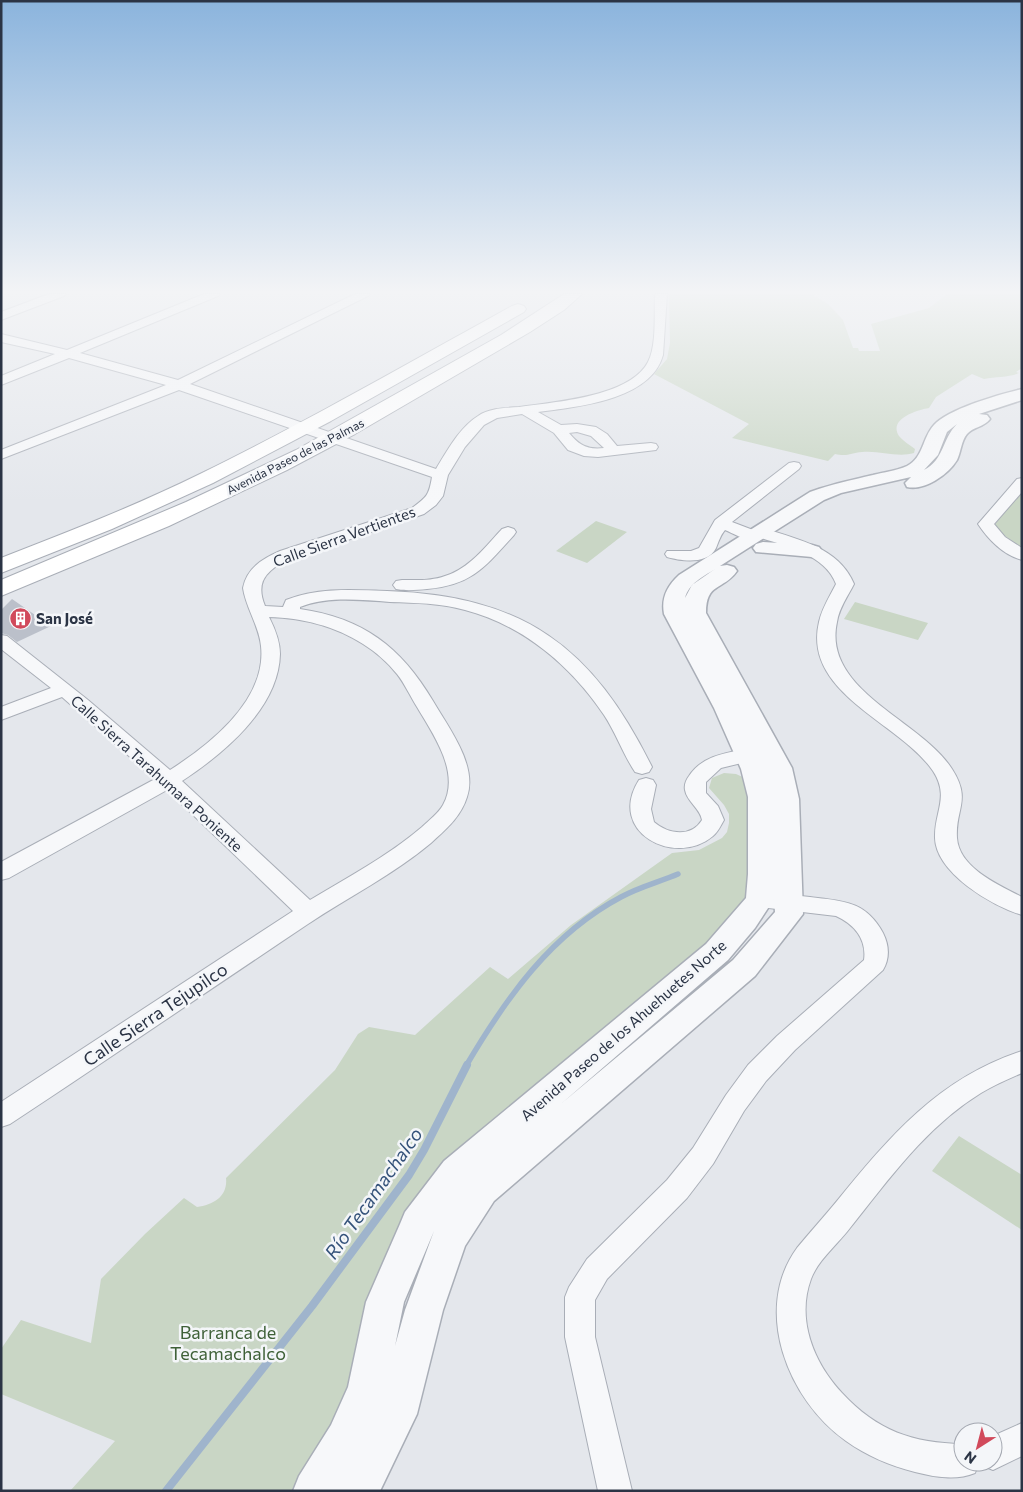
<svg xmlns="http://www.w3.org/2000/svg" width="1023" height="1492" viewBox="0 0 1023 1492" font-family="Commissioner,sans-serif">
<style>
.green{fill:#c9d6c5}
.lines{fill:none;stroke-linecap:round;stroke-linejoin:round}
.stream-far1{stroke:#9fb4cc;stroke-width:5.5}
.stream{stroke:#9fb4cc;stroke-width:8}
.building{fill:#bbc0ca}
.minor-casing{stroke:#a9aeb7;stroke-width:2}
.tertiary-casing{stroke:#a9aeb7;stroke-width:3}
.secondary-casing{stroke:#a9aeb7;stroke-width:2}
.minor{fill:#f7f8fa;fill-rule:evenodd}
.tertiary{fill:#f7f8fa;fill-rule:evenodd}
.secondary{fill:#fff;fill-rule:evenodd}
.labels{text-anchor:middle;dominant-baseline:central;stroke-width:5;stroke-linejoin:round;paint-order:stroke}
.far-street-label{font-size:12px;fill:#2b3445;stroke:#f4f6f9}
.street-label{font-size:15px;fill:#2b3445;stroke:#f4f6f9}
.poi-label{font-size:15px;font-weight:bold;fill:#2b3445;stroke:#f4f6f9;text-anchor:start}
.near-street-label{font-size:18px;fill:#2b3445;stroke:#f4f6f9}
.near-park-label{font-size:18px;fill:#3f6138;stroke:#f4f6f9}
.near-water-label{font-size:19px;font-style:italic;fill:#34527a;stroke:#f4f6f9}
</style>
<rect width="100%" height="100%" fill="#e4e7ec"/>
<path class="green" d="M669 294H812L828 304 843 320 853 348H858L859 351H880L871 324 929 308 947 294H1022V368L1016 372 1019 373C1007 378 996 376 984 379L972 374 936 397 929 408C917 410 888 419 899 436 903 441 910 445 915 449L914 453C897 458 879 450 862 452 851 453 847 457 835 454L828 461 732 438 749 424 654 374 667 359 670 343Z
M1022 491V548L998 531 995 524Z
M596 521 627 532 587 563 556 551Z
M855 602 928 623 918 640 844 619Z
M724 773 736 774 747 779 759 872 740 919 450 1167 357 1387 303 1491H70L115 1441 1 1394V1349L21 1320 91 1343 101 1279 145 1234 184 1198 197 1207C214 1205 228 1196 226 1178L335 1070 358 1034 369 1027 415 1035 490 967 508 979 571 925 672 853 699 850 722 838 727 832 729 823V814L724 805 709 788 712 778Z
M959 1136 1022 1175V1230L932 1171Z"/>
<g class="lines">
<path class="stream-far1" d="M466 1066C506 998 551 934 621 897 639 887 659 882 678 874"/>
<path class="stream" d="M166 1491 312 1306 409 1175 424 1150 467 1065"/>
</g>
<path class="building" d="M12 599 51 626 17 642 8 635 1 633V610Z"/>
<g class="lines">
<defs>
<path id="minor" d="M49 294H66L64 296 1 320V312Z
M204 294H220L218 296 80 353 178 380 355 294H370L368 296 190 384 436 469C447 451 460 427 478 416 490 408 506 408 519 407 554 402 630 397 648 362 657 345 654 313 655 294H667L663 355C651 400 577 407 538 412L561 425 577 424 596 427 607 434 617 446 651 443 656 444 658 447 656 450 598 457 584 456 568 450 554 433 522 414 497 418 484 425 465 447 448 475 443 496 436 505 424 514 283 562C264 573 256 584 265 606L283 607 286 600C319 587 353 590 387 591 524 596 592 646 652 767L649 772 642 774 635 772C623 754 616 733 604 715 571 666 523 625 465 610 441 603 415 603 390 602 361 600 328 596 300 607V609C363 618 401 647 433 701 448 727 478 765 467 797 461 817 445 830 431 843 393 875 348 897 308 924 209 990 110 1058 10 1124L1 1127V1102L293 911 167 790 9 878 1 880V862L155 779 62 697 1 720V707L51 688 1 649V635L7 636 88 700 170 770C209 745 267 700 261 646 259 626 246 608 243 588 247 568 262 559 280 551L412 508C427 497 429 495 432 477L179 390 1 459V450L166 385 69 358 1 385V376L55 354 1 342V334L67 350ZM577 432 591 436 604 448C587 450 579 445 569 433ZM269 617C302 618 335 626 363 644 376 652 388 663 397 674 405 684 410 696 417 707 433 734 461 773 443 805 438 814 429 820 422 827 388 856 348 877 310 900L182 781C223 754 279 708 280 654 280 641 275 629 269 617Z
M794 462 799 463 801 466 799 469 732 522 753 530 760 527 766 529C800 540 839 548 854 584 848 596 839 608 837 622 822 691 921 720 952 769 972 800 955 809 957 838 959 868 999 885 1022 897V915C992 906 936 873 935 838 934 812 950 797 933 771 901 723 802 694 819 622 822 608 830 596 836 584 825 555 788 547 761 538 751 545 735 534 725 530 720 536 719 541 716 548 708 565 681 561 667 557L665 554 667 551H691L699 548 715 520 789 463Z
M1022 478V492L994 524 1005 537 1022 548V560C1003 555 988 539 978 524L1017 479Z
M508 527 514 529 516 532 514 535C485 567 472 585 427 589 417 590 406 591 396 589L393 585 396 581 402 580C416 580 432 581 445 576 469 569 486 546 502 529Z
M747 749 754 750 757 755 754 760 721 768 706 782V793L718 806 724 820C721 825 718 832 713 836 675 868 606 832 639 780L646 778 653 780 656 785 651 809 654 822C668 834 691 838 702 820 700 808 687 802 685 790 684 785 686 780 689 776 702 756 725 753 747 749Z
M760 892C777 894 794 895 810 897 843 901 866 901 883 933 889 945 890 958 883 970L795 1050 766 1081 744 1111 713 1164 687 1198 607 1279 595 1300V1337L632 1491H598L565 1337V1297L569 1287 587 1259 667 1180 693 1148 726 1095 748 1065 777 1036 864 960C867 939 854 924 836 916L752 906 749 900 752 894Z
M1022 1051V1073C1008 1079 994 1085 981 1093 927 1126 889 1179 850 1228 838 1244 818 1260 811 1279 796 1320 814 1363 842 1393 877 1431 913 1443 963 1444V1462H979L975 1473C956 1481 935 1477 915 1472 891 1466 867 1456 846 1441 788 1400 752 1310 797 1248 810 1232 824 1217 837 1201 890 1136 939 1078 1022 1051Z
M1022 1423V1456L993 1470 981 1465 980 1462H993V1436Z"/>
<path id="tertiary" d="M1022 389V400L979 414 987 415 990 419C984 427 973 427 967 434 961 441 961 452 957 460 948 475 924 491 907 487L905 483 911 477 841 493 824 500 720 566 727 565 734 567 737 571C723 591 706 582 706 613L792 768 799 799 803 914 755 976 494 1201 465 1246 443 1310 417 1414 380 1491H293L299 1476 331 1425 348 1387 366 1302 400 1224 405 1212 444 1161 706 944 746 898 748 874V797L741 769 714 708 664 614C661 598 667 586 679 575L810 492C831 484 852 480 873 475 884 472 896 471 907 466 924 457 922 438 934 425 948 409 1000 394 1022 389ZM957 424C942 439 944 460 924 470L938 455 947 432ZM715 569 692 585 685 598C689 583 703 577 715 569ZM774 899 775 912 733 960 562 1103 728 960 755 928ZM434 1231 405 1310 395 1346 404 1302Z
M763 542 812 545 819 547 822 551 819 555 812 557 756 552 753 548 756 544Z"/>
<path id="secondary" d="M564 294H582L564 310 530 332 355 434 287 470 169 526 1 596V580L186 502 296 450 501 335Z
M518 304 524 306 526 309 524 312 331 421 213 483 112 529 1 573V558C68 532 135 506 200 474 306 422 409 363 512 306Z"/>
</defs>
<use href="#minor" class="minor-casing"/>
<use href="#tertiary" class="tertiary-casing"/>
<use href="#secondary" class="secondary-casing"/>
<use href="#minor" class="minor"/>
<use href="#tertiary" class="tertiary"/>
<use href="#secondary" class="secondary"/>
</g>
<linearGradient id="sky" x2="0" y2="1"><stop stop-color="#8bb4dd"/><stop offset="0.58" stop-color="#f3f4f6"/><stop offset="1" stop-color="#f3f4f6" stop-opacity="0"/></linearGradient>
<rect width="1023" height="503" fill="url(#sky)"/>
<defs>
<symbol id="building-disc" viewBox="-11 -11 22 22"><circle r="9.5" fill="#d1495b" stroke="#f4f6f9"/><path d="M-4-6H4V6H1V3H-1V6H-4ZM-2.5-4.3h1.7v1.8h-1.7ZM.8-4.3h1.7v1.8H.8ZM-2.5-1h1.7V.8h-1.7ZM.8-1h1.7V.8H.8Z" fill="#fff"/></symbol>
</defs>
<g fill-rule="evenodd">
<use href="#building-disc" x="8" y="606" width="25" height="25"/>
</g>
<g class="labels">
<g class="far-street-label">
<text transform="translate(295 456) rotate(-27)">Avenida Paseo de las Palmas</text>
</g>
<g class="street-label">
<text transform="translate(344 536) rotate(-20)">Calle Sierra Vertientes</text>
<text transform="translate(157 773) rotate(42)">Calle Sierra Tarahumara Poniente</text>
<text transform="translate(623 1030) rotate(-41)">Avenida Paseo de los Ahuehuetes Norte</text>
</g>
<g class="poi-label">
<text x="36" y="618">San José</text>
</g>
<g class="near-street-label">
<text transform="translate(155 1014) rotate(-34)">Calle Sierra Tejupilco</text>
</g>
<g class="near-park-label">
<text x="228" y="1332">Barranca de<tspan x="228" dy="21">Tecamachalco</tspan></text>
</g>
<g class="near-water-label">
<text transform="translate(373 1193) rotate(-55)">Río Tecamachalco</text>
</g>
</g>
<rect width="1023" height="1492" fill="none" stroke="#2b3445" stroke-width="5"/>
<g transform="translate(978 1447) rotate(216)"><circle r="24" fill="#f4f6f9" stroke="#a4a8b1"/>
<path d="M0-4L9 19L0 12L-9 19Z" fill="#d1495b"/>
<text y="-8" font-size="14" font-weight="bold" text-anchor="middle" fill="#2b3445">N</text>
</g>
</svg>
